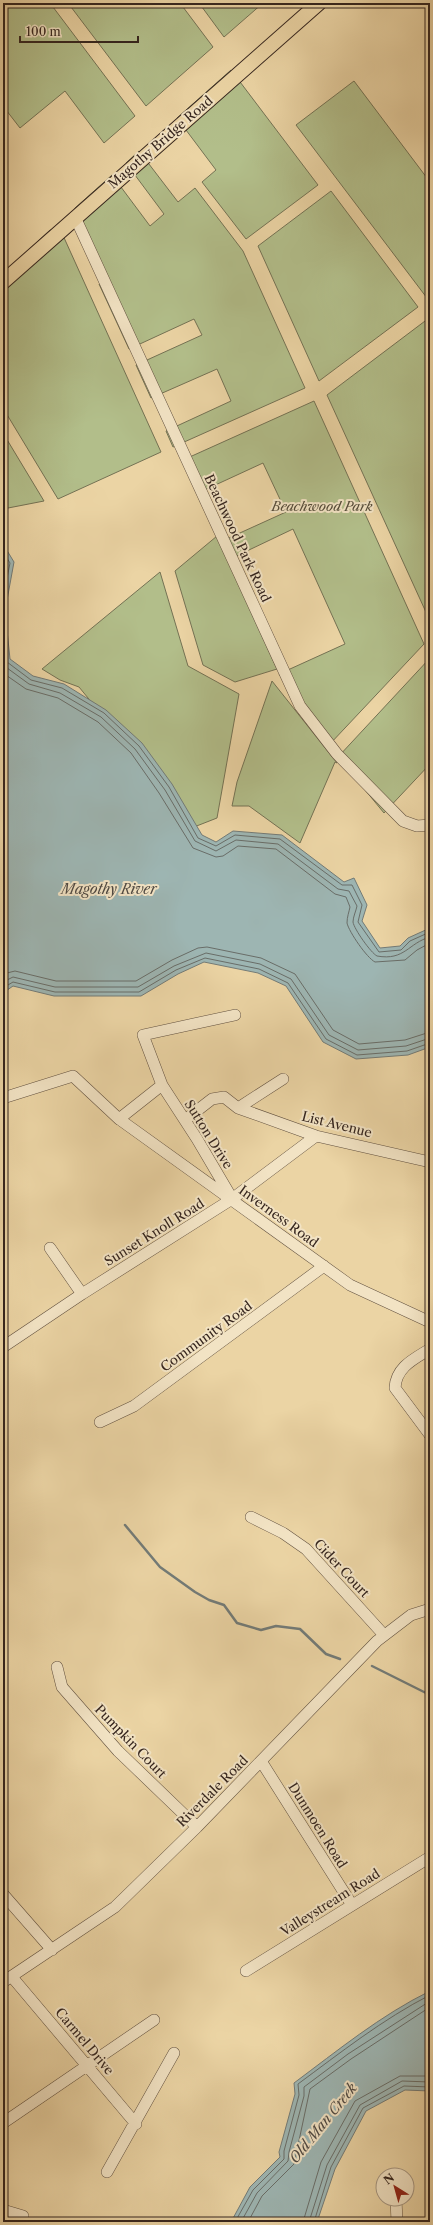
<svg xmlns="http://www.w3.org/2000/svg" width="433" height="2225" viewBox="0 0 433 2225" font-family="'Libre Caslon Text',serif">
<style>
.green{fill:#b2be8a;stroke:#747254}
.water{fill:#9db5b2;stroke:#737b77}
.lines{fill:none;stroke-linecap:round;stroke-linejoin:round}
.shore{stroke:#696d68;stroke-width:1}
.stream{stroke:#737b77;stroke-width:2.5}
.minor-casing{stroke:#625140;stroke-width:12}
.major-casing{stroke:#35251e;stroke-width:16}
.minor{stroke:#f2e3c4;stroke-width:11}
.major{stroke:#ebd4a4;stroke-width:14}
.labels{text-anchor:middle;dominant-baseline:central;stroke-width:4;stroke-linejoin:round;paint-order:stroke}
.street-label{font-size:13px;fill:#35251e;stroke:#f2e3c4}
.park-label{font-size:13px;font-style:italic;fill:#544b39;stroke:#f2e3c4}
.water-label{font-size:14px;font-style:italic;fill:#4f4943;stroke:#f2e3c4}
</style>
<rect width="100%" height="100%" fill="#ebd4a4"/>
<filter id="stains"><feTurbulence type="fractalNoise" baseFrequency=".005" numOctaves="4"/><feColorMatrix values="0 0 0 0 .2 0 0 0 0 .09 0 0 0 0 .02 0 0 0 .5 -.17"/></filter>
<radialGradient id="worn" r=".72"><stop offset=".6" stop-color="#630" stop-opacity="0"/><stop offset="1" stop-color="#630" stop-opacity=".3"/></radialGradient>
<path class="green" d="M3 3H50L135 116 104 143 65 91 20 128 3 106Z
M68 3H180L213 47 146 106Z
M199 3H263L224 37Z
M231 70 318 185 246 239 202 182 216 170 177 118Z
M354 81 430 182V302L296 125Z
M139 151 178 202 195 188 243 251 305 388 173 447 166 431 231 401 217 369 151 398 136 365 202 335 194 319 129 349 99 284 103 282 74 218 75 208 112 175 150 226 164 214 126 163Z
M331 191 418 307 319 381 258 246Z
M50 230 61 231 161 452 58 499 3 408V274Z
M429 318 430 320V621L327 395Z
M314 401 424 644 329 745 279 674 345 644 293 529 228 560 277 669 235 682 203 665 175 571 217 536 220 542 286 512 263 463 198 493 183 460Z
M3 433 44 501 3 509Z
M160 572 188 666 239 694 217 818 194 827 79 687 60 680 42 669Z
M430 658V764L384 813 338 757Z
M272 681 337 763 335 762 300 843 249 806H232L237 782Z"/>
<path class="water" d="M3 544 14 562 5 611 10 659 33 676 64 684 106 710 142 743 172 784 202 835 216 842 233 831 282 835 344 882 354 878 367 905 362 921 380 948 400 946 408 938 430 928V1047L408 1055 356 1059 323 1042 286 986 258 973 204 962 178 974 141 996H54L13 986 3 993Z
M430 1991V2091L405 2090 366 2111 335 2169 317 2222H231L250 2187 280 2157 279 2152 295 2094 294 2083C337 2051 381 2015 430 1991Z"/>
<g class="lines">
<path class="shore" d="M3 552 10 563 3 599
M3 633 7 662 31 680 62 688 104 713 139 746 169 787 198 838 216 846 235 835 280 839 342 885H352L362 905 358 922 379 952 401 950 410 941 430 932
M3 665 29 684 60 693 101 717 135 749 165 790 195 841 216 851 236 840 278 844 338 889 349 891 357 906C356 911 353 917 353 922 354 929 371 953 377 956 405 961 408 943 430 937
M3 673 26 689 58 698 98 722 131 753 159 793 193 848 216 857 223 856 238 846 276 849 335 894 346 897 350 907C349 912 347 917 347 923 349 932 367 958 375 962L405 960 417 950 430 943
M3 974 15 971 56 981H136L172 960 198 948 207 947 261 958 295 974 333 1030 359 1044 405 1040 430 1032
M3 982 13 977 55 987H138L174 966 206 953 260 964 291 979 329 1035 358 1050 406 1046 430 1038
M3 988 13 982 55 992H139L176 970 205 958 259 969 288 983 326 1039 357 1055 407 1051 430 1043
M235 2222 253 2190 284 2159V2151L299 2095 298 2084C340 2053 383 2019 430 1995
M241 2222 257 2193 288 2161 289 2152 304 2096V2087L348 2054 430 2001
M248 2222 262 2196 294 2164 310 2089 351 2059 430 2007
M303 2222 321 2162 355 2101 400 2076H430
M309 2222 327 2165 360 2105 402 2081 430 2082
M314 2222 331 2167 363 2108 404 2086 430 2087"/>
<path class="stream" d="M125 1525 160 1567 195 1592 209 1600 224 1605 237 1623 261 1630 276 1626 300 1629 326 1654 340 1659
M372 1666 430 1695"/>
<defs>
<path id="minor" d="M75 217 300 706 337 754 403 821 417 826 430 825
M3 1098 73 1076 119 1119 162 1085
M238 1108 283 1079
M119 1119 350 1285 430 1322
M185 1120 212 1099 224 1097 238 1108 316 1136 430 1162
M230 1195 197 1139 162 1085 143 1035 235 1015
M50 1248 82 1294
M3 1347 82 1294 232 1199 316 1136
M430 1349C414 1359 396 1367 395 1388L430 1435
M100 1422 134 1406 324 1266
M251 1517 283 1533 306 1549 384 1635
M57 1667 62 1687 118 1751 197 1827
M261 1761 352 1905
M3 1894 52 1950
M246 1971 430 1857
M12 1977 136 2124
M3 1982 115 1907 197 1827 377 1641 411 1615 430 1609
M3 2123 154 2020
M107 2172 174 2053
M396 2199 397 2222
M3 2210 23 2216"/>
<path id="major" d="M3 282 319 3"/>
</defs>
<use href="#minor" class="minor-casing"/>
<use href="#major" class="major-casing"/>
<use href="#minor" class="minor"/>
<use href="#major" class="major"/>
</g>
<g class="labels">
<g class="street-label">
<text transform="translate(160 142) rotate(-41)">Magothy Bridge Road</text>
<text transform="translate(238 538) rotate(65)">Beachwood Park Road</text>
<text transform="translate(337 1124) rotate(14)">List Avenue</text>
<text transform="translate(209 1134) rotate(58)">Sutton Drive</text>
<text transform="translate(279 1216) rotate(36)">Inverness Road</text>
<text transform="translate(154 1232) rotate(-32)">Sunset Knoll Road</text>
<text transform="translate(206 1336) rotate(-36)">Community Road</text>
<text transform="translate(342 1568) rotate(47)">Cider Court</text>
<text transform="translate(131 1741) rotate(46)">Pumpkin Court</text>
<text transform="translate(212 1791) rotate(-45)">Riverdale Road</text>
<text transform="translate(318 1825) rotate(58)">Dunmoen Road</text>
<text transform="translate(330 1902) rotate(-32)">Valleystream Road</text>
<text transform="translate(85 2041) rotate(50)">Carmel Drive</text>
</g>
<g class="park-label">
<text x="322" y="506">Beachwood Park</text>
</g>
<g class="water-label">
<text x="109" y="889">Magothy River</text>
<text transform="translate(323 2123) rotate(-51)">Old Man Creek</text>
</g>
</g>
<rect width="433" height="2225" fill="none" stroke="#ebd4a4" stroke-width="16"/>
<rect x="4" y="4" width="425" height="2217" fill="none" stroke="#35251e" stroke-width="2"/>
<rect x="8" y="8" width="417" height="2209" fill="none" stroke="#35251e"/>
<g transform="translate(395 2187) rotate(323)"><circle r="19" fill="#f2e3c4" stroke="#a69782"/>
<path d="M0-3L7 15L0 10L-7 15Z" fill="#8f2418"/>
<text y="-6" font-size="11" font-weight="bold" text-anchor="middle" fill="#35251e">N</text>
</g>
<path d="M20 36v6h118v-6" fill="none" stroke="#35251e" stroke-width="2"/>
<text x="26" y="36" font-size="12" fill="#35251e" stroke="#f2e3c4" stroke-width="3" paint-order="stroke">100 m</text>
<rect width="100%" height="100%" filter="url(#stains)"/>
<rect width="100%" height="100%" fill="url(#worn)"/>
</svg>
